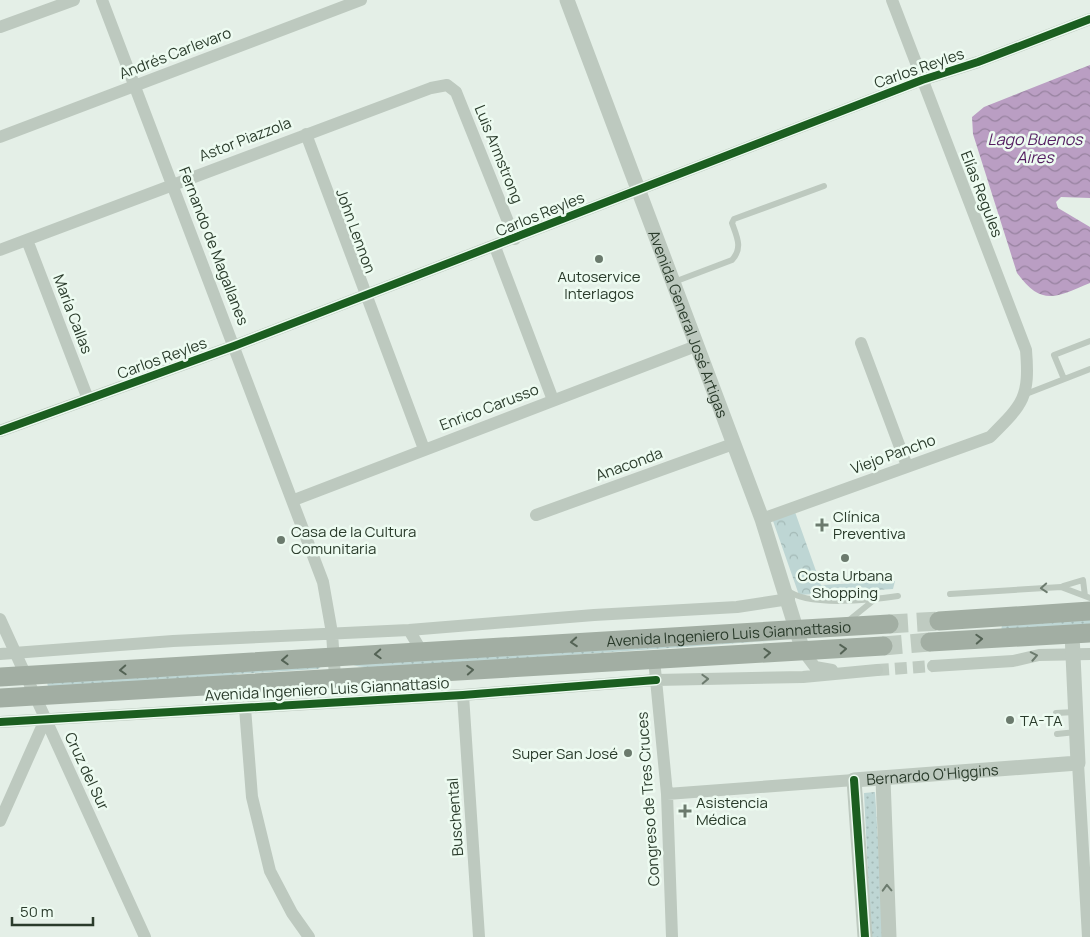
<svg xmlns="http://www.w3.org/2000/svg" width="1090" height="937" viewBox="0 0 1090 937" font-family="Manrope,sans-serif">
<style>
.grass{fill:url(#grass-dots)}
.forest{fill:url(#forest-crowns)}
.water{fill:url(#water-waves)}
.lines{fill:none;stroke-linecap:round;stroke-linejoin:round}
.minor-tunnel{stroke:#bfcbc1;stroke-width:12;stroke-dasharray:12 6;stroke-linecap:butt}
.primary-tunnel{stroke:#bfcbc1;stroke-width:19;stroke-dasharray:19 9;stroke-linecap:butt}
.service{stroke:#bdc9bf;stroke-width:6}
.minor{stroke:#bdc9bf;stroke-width:12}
.tertiary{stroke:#bdc9bf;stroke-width:15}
.primary{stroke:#a2aea3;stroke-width:19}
.cycleway-casing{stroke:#edfbf1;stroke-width:11}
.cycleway{stroke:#1b5e20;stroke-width:8}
.oneway{stroke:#6c7b6e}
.oneway2{stroke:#546355}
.poi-dot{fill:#6b7a6d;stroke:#edfbf1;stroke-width:2}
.labels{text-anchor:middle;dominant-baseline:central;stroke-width:5;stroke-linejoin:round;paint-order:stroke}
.street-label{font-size:15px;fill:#2a3b2b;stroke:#edfbf1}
.poi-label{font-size:15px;fill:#2a3b2b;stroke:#edfbf1;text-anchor:start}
.water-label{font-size:16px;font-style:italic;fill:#531c60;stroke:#edfbf1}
</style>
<defs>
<pattern id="grass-dots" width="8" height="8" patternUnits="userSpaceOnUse" patternTransform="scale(1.25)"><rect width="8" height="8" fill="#bed6d4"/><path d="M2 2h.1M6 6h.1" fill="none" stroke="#a3b9b6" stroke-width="1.8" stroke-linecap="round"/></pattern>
<pattern id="forest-crowns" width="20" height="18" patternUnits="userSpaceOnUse" patternTransform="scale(1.25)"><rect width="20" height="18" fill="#bed6d4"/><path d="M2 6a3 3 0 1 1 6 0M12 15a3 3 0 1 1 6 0" fill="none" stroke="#a3b9b6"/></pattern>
<pattern id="water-waves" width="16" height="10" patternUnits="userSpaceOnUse" patternTransform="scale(1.25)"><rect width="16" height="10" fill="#ba9ec3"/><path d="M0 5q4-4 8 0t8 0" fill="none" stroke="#97829f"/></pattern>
</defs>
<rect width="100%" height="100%" fill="#e4efe7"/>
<path class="grass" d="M1090 617V626L1001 631 1002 625Z
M782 640 402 667C388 665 362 670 351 664Z
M322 666 318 669 238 674 227 678 48 687 47 682Z
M875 792 884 937H871L864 793Z"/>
<path class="forest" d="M795 512 821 585 895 581 893 589 799 595 773 521Z"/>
<path class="water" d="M1090 65V198L1061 197 1056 202 1058 208 1090 227V283C1056 297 1042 307 1017 273L973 134 972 117 984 107Z"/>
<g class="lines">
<path class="minor-tunnel" d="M877 670 933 666"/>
<path class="primary-tunnel" d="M889 624 939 621
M883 646 930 642"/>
<path class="service" d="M674 282 732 260C743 248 737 237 732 223L734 219 824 186
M1064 379 1054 355 1090 341
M1026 394 1090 369
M1063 586 1083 580 1085 596
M787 590C807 607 872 600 898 596
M950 594 1061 587 1090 598
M848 621 874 600
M1056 713 1075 712
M1057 734 1076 732"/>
<path class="minor" d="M102 0 323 582 332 633 335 677
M0 27 74 0
M306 134 424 449
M0 137 361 0
M27 240 88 399
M495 247 553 400
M0 250 431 88 447 85 456 92 515 239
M861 343 907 466
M0 431 234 346 922 80 978 62 1090 19
M294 500 696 346
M536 515 733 444
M762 519 990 437C1023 404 1030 398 1026 350L892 0
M0 619 145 937
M409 630 422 652
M803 651 815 667 832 670
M0 654 173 641 409 630 594 615 737 607 789 599
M654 659 667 794 672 937
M933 666 1013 661 1039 655 1090 654
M463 695 479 937
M245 708 252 797 270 871 292 913 309 937
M0 722 463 695 656 680 803 677 877 670
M1078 763 1088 937
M667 794 854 780
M0 821 45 720"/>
<g class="tertiary">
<path id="s1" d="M567 0 762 519 803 651"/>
<path d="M883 779 889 937"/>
<path id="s2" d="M865 937 854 780 1078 763 1072 634"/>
</g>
<g class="primary">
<path d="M939 621 1090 611"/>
<path d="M930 642 1090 633"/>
<path id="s3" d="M0 677 889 624"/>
<path d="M0 698 883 646"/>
</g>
<defs>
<path id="cycleway" d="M0 431 234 346 922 80 978 62 1090 19
M0 722 463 695 656 680
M854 780 865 937"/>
</defs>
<use href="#cycleway" class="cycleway-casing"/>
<use href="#cycleway" class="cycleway"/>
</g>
<defs><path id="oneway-chevron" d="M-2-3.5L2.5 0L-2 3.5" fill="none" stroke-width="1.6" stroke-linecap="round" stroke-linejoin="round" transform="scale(1.25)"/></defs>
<g class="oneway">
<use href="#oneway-chevron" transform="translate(1044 588) rotate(176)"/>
<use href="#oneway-chevron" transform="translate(1034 656) rotate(-11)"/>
<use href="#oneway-chevron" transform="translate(705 679) rotate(-2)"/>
<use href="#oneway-chevron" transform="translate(887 888) rotate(-92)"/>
</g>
<g class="oneway2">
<use href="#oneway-chevron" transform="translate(979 639) rotate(-3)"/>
<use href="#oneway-chevron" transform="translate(574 642) rotate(176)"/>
<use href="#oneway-chevron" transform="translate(843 649) rotate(-4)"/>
<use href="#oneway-chevron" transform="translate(767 653) rotate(-3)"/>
<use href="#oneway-chevron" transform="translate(378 654) rotate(177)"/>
<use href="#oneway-chevron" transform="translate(285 660) rotate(177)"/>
<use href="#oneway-chevron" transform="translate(123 670) rotate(177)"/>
<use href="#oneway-chevron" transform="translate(470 670) rotate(-4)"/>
</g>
<g class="poi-dot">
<circle cx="599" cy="259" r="5"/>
<path d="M819.5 517.5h5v5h5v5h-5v5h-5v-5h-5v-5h5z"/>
<circle cx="281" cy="540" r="5"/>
<circle cx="845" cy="558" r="5"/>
<circle cx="1010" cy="720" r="5"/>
<circle cx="628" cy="753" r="5"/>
<path d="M682.5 803.5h5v5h5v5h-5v5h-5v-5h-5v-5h5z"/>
</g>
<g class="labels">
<g class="street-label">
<text transform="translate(175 53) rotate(-21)">Andrés Carlevaro</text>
<text transform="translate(919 68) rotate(-19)">Carlos Reyles</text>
<text transform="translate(245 139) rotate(-21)">Astor Piazzola</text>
<text transform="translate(499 154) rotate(68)">Luis Armstrong</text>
<text transform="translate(982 194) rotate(69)">Elías Regules</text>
<text transform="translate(540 214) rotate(-22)">Carlos Reyles</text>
<text transform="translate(356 231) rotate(70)">John Lennon</text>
<text transform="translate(214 246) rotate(69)">Fernando de Magallanes</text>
<text transform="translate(73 314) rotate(69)">María Callas</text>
<text stroke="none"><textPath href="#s1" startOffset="346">Avenida General José Artigas</textPath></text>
<text transform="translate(162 358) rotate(-20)">Carlos Reyles</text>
<text transform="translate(489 407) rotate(-21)">Enrico Carusso</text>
<text transform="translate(893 454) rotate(-20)">Viejo Pancho</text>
<text transform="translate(629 464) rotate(-20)">Anaconda</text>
<text stroke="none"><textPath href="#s3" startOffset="730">Avenida Ingeniero Luis Giannattasio</textPath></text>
<text transform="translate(327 689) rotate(-3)">Avenida Ingeniero Luis Giannattasio</text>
<text transform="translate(87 771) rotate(65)">Cruz del Sur</text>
<text stroke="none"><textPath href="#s2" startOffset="236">Bernardo O'Higgins</textPath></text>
<text transform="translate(648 799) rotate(-94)">Congreso de Tres Cruces</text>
<text transform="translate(455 817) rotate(-94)">Buschental</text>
</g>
<g class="poi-label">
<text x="599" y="276" text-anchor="middle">Autoservice<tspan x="599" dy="17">Interlagos</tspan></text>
<text x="833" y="516">Clínica<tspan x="833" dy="17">Preventiva</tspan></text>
<text x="291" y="531">Casa de la Cultura<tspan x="291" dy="17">Comunitaria</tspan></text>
<text x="845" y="575" text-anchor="middle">Costa Urbana<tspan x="845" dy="17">Shopping</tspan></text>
<text x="1020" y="720">TA-TA</text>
<text x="618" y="753" text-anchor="end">Super San José</text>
<text x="696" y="802">Asistencia<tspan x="696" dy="17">Médica</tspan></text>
</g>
<g class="water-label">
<text x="1035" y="139">Lago Buenos<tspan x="1035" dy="18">Aires</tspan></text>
</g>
</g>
<path d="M12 917v8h81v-8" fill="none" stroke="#2a3b2b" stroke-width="2.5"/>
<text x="20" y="917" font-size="15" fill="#2a3b2b" stroke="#edfbf1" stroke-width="4" paint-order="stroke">50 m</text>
</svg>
